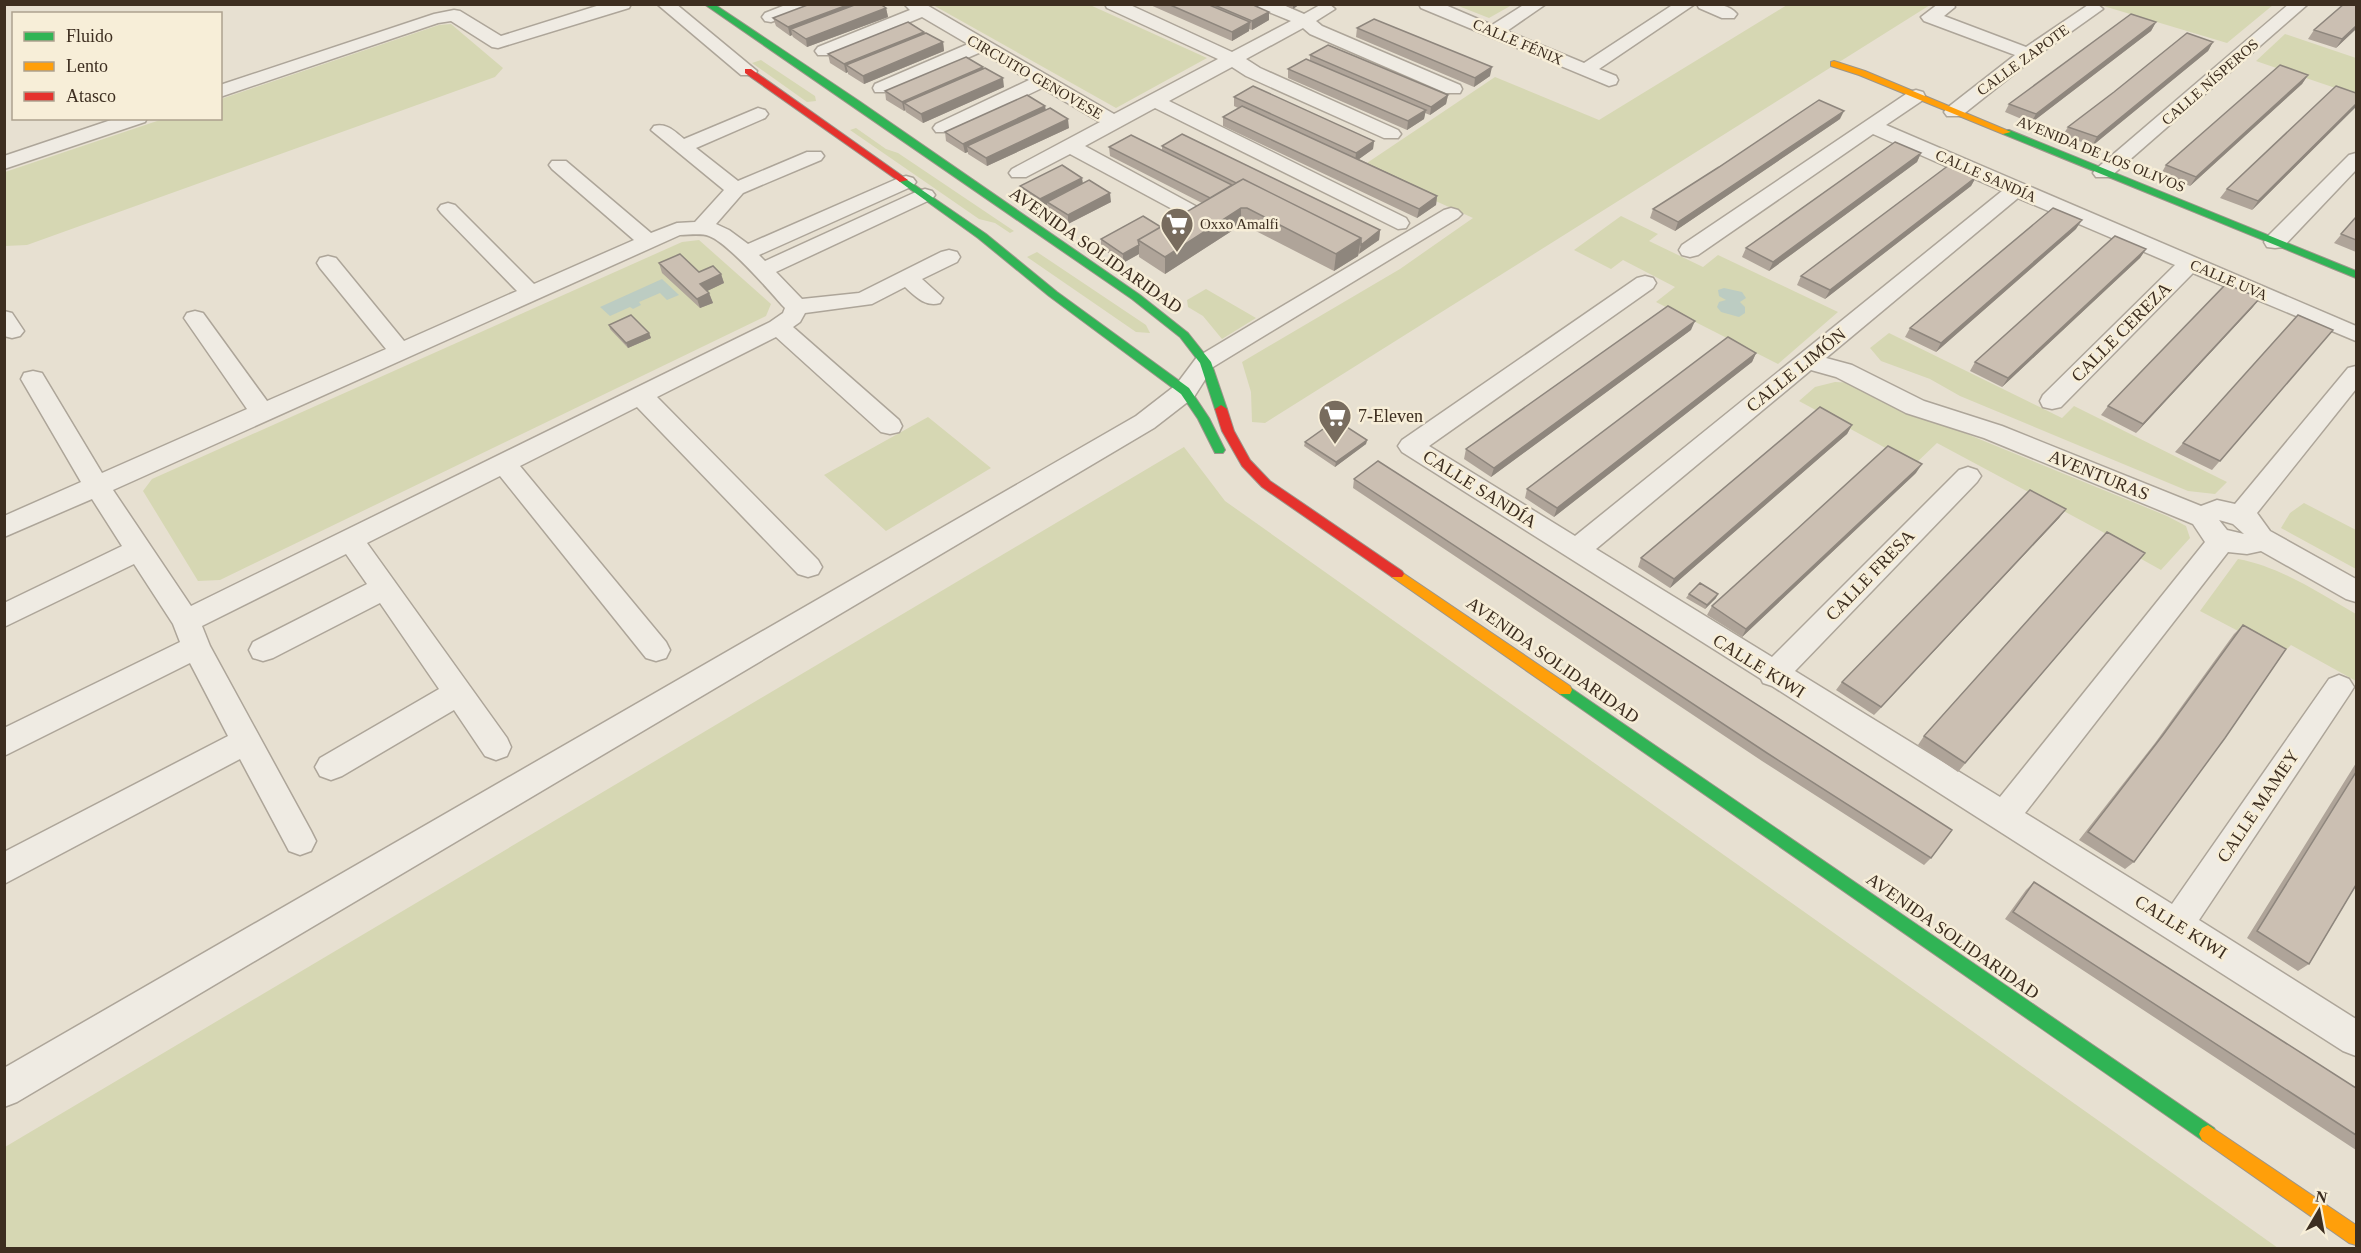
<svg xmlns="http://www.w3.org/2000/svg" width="2361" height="1253" viewBox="0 0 2361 1253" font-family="'Times New Roman',serif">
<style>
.green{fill:#d6d7b3}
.water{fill:#bcccc2}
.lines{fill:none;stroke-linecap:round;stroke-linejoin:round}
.street-casing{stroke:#ada599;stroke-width:3}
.fast-casing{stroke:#9c958a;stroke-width:2}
.slow-casing{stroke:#9c958a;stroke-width:2}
.jam-casing{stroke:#9c958a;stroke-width:2}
.street{fill:#efebe3;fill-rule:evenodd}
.fast{fill:#30b455;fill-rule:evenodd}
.slow{fill:#ff9f0a;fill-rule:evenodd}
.jam{fill:#e5322d;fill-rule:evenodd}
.wall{fill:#afa499}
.shaded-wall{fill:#8e867d}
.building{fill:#cbbfb2;stroke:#8e867d;stroke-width:1.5}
.labels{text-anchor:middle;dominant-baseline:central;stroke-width:5;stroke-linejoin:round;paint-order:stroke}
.far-street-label{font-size:15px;fill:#3d2e20;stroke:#f7eed8}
.far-poi-label{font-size:15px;fill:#3d2e20;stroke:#f7eed8;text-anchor:start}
.street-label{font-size:18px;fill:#3d2e20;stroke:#f7eed8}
.poi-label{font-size:18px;fill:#3d2e20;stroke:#f7eed8;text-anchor:start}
</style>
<rect width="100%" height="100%" fill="#e7e0d1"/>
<path class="green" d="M933 5H1090L1207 58 1116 108Z
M1456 5H1512L1489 18Z
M1787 5H1930L1265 423 1252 422 1251 392 1242 362 1400 269 1473 218 1361 167 1495 77 1599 120Z
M2100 5H2273L2227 43Z
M451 24 503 68 495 77 27 245 5 246V172L163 119 220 118 221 99 439 25Z
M2285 34 2356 58V95L2256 61Z
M761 60 815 96 816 101 807 102 752 63Z
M856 128 886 149 898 153 1014 231 1010 233 995 223 979 219 850 130Z
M1621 216 1658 234 1649 241 1703 267 1718 255 1838 312 1778 364 1656 302 1675 287 1623 260 1611 269 1574 250Z
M699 240 771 304 766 316 220 580 198 581 143 491 152 479 682 242Z
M1037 252 1146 325 1150 333 1136 332 1027 257Z
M1206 289 1256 318 1222 339 1203 316 1188 307 1187 300Z
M1889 333 2062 418 2074 406 2227 482 2215 494 2188 491 1960 396 1930 379 1881 361 1870 348Z
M1835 382 1857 383 1896 409 1945 425 2167 516 2186 526 2190 538 2161 570 2109 541 2112 537 1937 443 1915 464 1799 401 1815 387Z
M928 417 991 468 886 531 824 475Z
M1184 447 1225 501 2278 1248H5V1147Z
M2304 503 2356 530V569L2281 528 2290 513Z
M2238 559C2281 567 2319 593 2356 614V681L2291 645 2282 654 2200 611Z"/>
<path class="water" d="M662 279 679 295 667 300 660 293 639 302 641 305 633 309 630 307 610 316 600 307Z
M1724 288 1742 292 1746 298 1740 302 1745 307V313L1739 317 1721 312 1717 307 1719 302 1726 300 1719 296 1718 290Z"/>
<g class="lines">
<defs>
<path id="street" d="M603 4H631L629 8 498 48 492 47 451 21 438 23 220 97V85L434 14 454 10 460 11 501 36Z
M657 4H676L757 71 755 75H741Z
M788 4H813L811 8 771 22 765 21 762 17 765 13Z
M904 4H925L1114 114 1218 59 1107 8 1105 4H1128L1232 52 1291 21 1259 8 1257 4H1281L1304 14 1320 5 1329 4 1335 9 1316 21 1322 26 1460 85 1462 89 1460 93H1446L1310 34 1303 28 1246 59 1260 68 1398 130 1401 134 1398 138H1384L1246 76 1232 67 1169 101 1406 218 1409 223 1406 228 1398 229 1155 108 1085 146 1201 209 1205 213 1201 217 1194 219 1187 217 1070 154 1026 177H1012L1009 173 1012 169 1100 122 1042 88 950 132H936L933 128 936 124 1029 80 981 52 889 92H875L873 88 875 84 968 44 922 17 830 55H818L815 51 818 47 910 10Z
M1419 4H1443L1492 25 1525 4H1546L1507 31 1584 63 1674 4H1695L1599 69 1616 76 1618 80 1616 84 1609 86 1421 8Z
M1697 4C1711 4 1727 2 1737 14L1734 18H1722L1699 8Z
M1938 4H1953L1955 7 1944 16 2026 47 2088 5 2097 4 2103 9 2034 58 1961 116H1947L1944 112 1947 108 2015 55 1924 21 1921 17Z
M2289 4H2308L2110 177H2096L2093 173 2096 169Z
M1916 90 1923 92 1925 96 1923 100 1886 125 2356 326V341L2193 273 2061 407 2052 409 2043 407 2040 401 2043 395 2175 265 2018 198 1826 358 1852 365 1924 401 2002 426 2201 506 2217 500 2235 504 2348 368 2356 366V389L2257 513 2270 531 2356 579V602L2346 599 2261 551 2247 554 2228 552 2025 813 2172 904 2329 679 2339 675 2349 679 2354 687 2349 695 2199 920 2356 1019V1056L2343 1051 1772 686 1763 683 1761 679 1402 452 1398 446 1402 440 1637 278 1645 276 1653 278 1656 283 1653 288 1429 446 1575 536 2002 191 1873 134 1698 255 1690 257 1682 255 1679 250 1682 245 1909 92ZM1811 370 1836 377 1906 413 1984 438 2193 524 2205 542 2000 797 1795 671 1977 482 1981 476 1977 470 1968 467 1959 470 1772 657 1596 549ZM2219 520 2233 524 2244 534 2227 530Z
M758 108 765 110 768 114 765 118 696 148 738 181 807 152H821L824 156 821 160 743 193 716 224 729 230 748 244 899 178 906 176 913 178 916 182 913 186 759 255 765 261 918 191 925 189 932 191 935 195 932 199 776 272 802 299 859 293 941 252 949 250 957 252 960 257 957 262 922 279 943 298 940 303C925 307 916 297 905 287L872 304 805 313 800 322 793 327 899 420 902 426 899 432 890 434 881 432 776 337 657 397 818 560 822 567 818 574 808 577 798 574 637 407 520 466 666 642 670 650 666 658 656 661 646 658 500 476 367 543 507 738 511 747 507 756 496 760 485 756 454 710 342 776 331 780 320 776 315 767 320 758 439 689 380 603 273 658 263 661 253 658 249 650 253 642 367 584 346 554 202 626 210 646 311 831 316 841 311 851 300 855 289 851 240 759 4 884V852L228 736 190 663 4 756V728L180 642 173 624 134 564 4 627V603L122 546 92 499 4 537V516L81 482 21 379 24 373 33 371 42 373 102 473 247 409 184 318 187 313 195 311 203 313 267 401 386 349 320 268 317 263 320 258 328 256 336 258 404 341 517 291 441 213 438 209 441 205 448 203 455 205 534 284 634 240 552 169 549 165 552 161H566L651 233 677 223 695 222 724 190 651 130 654 126C667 123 674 131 684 139ZM680 235C689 235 701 233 709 236 728 243 767 288 782 305L785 308 783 313 770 322 191 606 113 490Z
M117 118H147L145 122 4 169V156Z
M2356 153V170L2283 247 2275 248 2267 247 2264 242 2267 237 2349 155Z
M1451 208 1458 210 1462 214 1458 218 1213 367 1194 397 1154 428 17 1102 4 1107V1068L1136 416 1176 385 1197 357 1444 210Z
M4 311 12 313 24 331 20 336 12 338 4 336Z"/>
<path id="fast" d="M704 4H714L859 101 1140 295 1188 333 1211 362 1227 409 1225 412 1221 413 1215 409 1200 363 1180 337 1132 299Z
M2003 130H2009L2356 271V278L2003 134Z
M903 177 986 234 1057 292 1189 388 1209 418 1225 450 1223 453H1215L1198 419 1181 394 1049 296 978 238 900 182 898 180Z
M1565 684 2214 1128 2217 1134 2214 1140 2208 1143 2202 1140 1560 694 1558 690 1560 686Z"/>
<path id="slow" d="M1834 61 1865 71 2011 132 2003 134 1859 75 1831 66V62Z
M1397 569 1570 686 1572 690 1570 694H1560L1392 577 1390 574 1392 571Z
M2208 1125 2356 1225V1245L2349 1243 2202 1140 2199 1134 2202 1128Z"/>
<path id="jam" d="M745 69H751L908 180 900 182 745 73Z
M1221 405 1227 409 1234 431 1250 460 1270 481 1402 571 1404 574 1402 577H1392L1262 487 1242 466 1222 431 1215 409Z"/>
</defs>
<use href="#street" class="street-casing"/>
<use href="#fast" class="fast-casing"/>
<use href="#slow" class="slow-casing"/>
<use href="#jam" class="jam-casing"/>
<use href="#street" class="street"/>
<use href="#fast" class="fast"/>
<use href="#slow" class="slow"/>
<use href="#jam" class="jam"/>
</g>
<path class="wall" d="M1148 4H1251L1269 20 1252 30 1249 29V31L1232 41Z
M1283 4H1300L1293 9Z
M2356 4V29L2336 48 2308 39 2314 30Z
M886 8 888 17 807 47 793 37 792 35 790 36 776 26 773 18Z
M2156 22 2151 31 2031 123 2005 112 2009 104Z
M1357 28 1490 76 1474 87 1356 37Z
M924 34 943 42 944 51 864 84 848 74V72L846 73 830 63 828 54Z
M2213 42 2208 51 2092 146 2063 135 2068 127Z
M1310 55 1448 95 1446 104 1430 115 1425 113 1424 119 1407 130 1288 78V69L1310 60Z
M983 67V69L1004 87 923 123 906 112 905 110 904 111 886 100 885 91Z
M2308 75 2302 84 2190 186 2161 174 2166 165Z
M1234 97 1374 141 1373 149 1359 159 1437 196 1436 205 1417 218 1223 126V117L1238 108 1234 106Z
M1045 106 1046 110 1069 128 987 166 968 154V152L965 153 946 141 945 132Z
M1840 119 1675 231 1650 218 1653 209 1719 167Z
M2331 131 2252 210 2220 198 2227 189Z
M1162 146 1380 230 1379 240 1359 253 1358 256 1334 271 1246 226 1241 225 1165 274 1139 257V254L1123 263 1101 248V239L1161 227 1202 203 1110 156 1109 147 1162 151Z
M1921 153 1917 162 1769 271 1742 257 1746 248Z
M1976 177 1971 186 1825 299 1797 285 1801 276Z
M1082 178 1083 184 1111 202 1068 224 1048 211 1047 205 1041 208 1021 195 1020 186Z
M2356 217V252L2334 243Z
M2076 229 1936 352 1905 337 1910 328Z
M2146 249 2140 258 2002 387 1970 371 1975 362Z
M659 263 699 272 721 274 724 283 707 291 709 293 713 303 700 308 662 273Z
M2260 298 2252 308 2136 433 2101 415 2108 406Z
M609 325 649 333 651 338 628 348 610 329Z
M1691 330 1491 477 1464 459 1466 449Z
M2333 330 2212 470 2175 452 2183 443Z
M1756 353 1752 362 1554 517 1525 498 1527 489Z
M1852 425 1847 434 1670 588 1638 567 1641 558Z
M1367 440 1366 444 1335 467 1304 446 1305 442Z
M1916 473 1742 637 1707 615 1712 606Z
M1354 479 1931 858 1924 865 1762 761 1353 488Z
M2066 509 2059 518 1874 715 1836 690 1842 682Z
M2145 553 1958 772 1918 745 1924 736Z
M1689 594 1716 598 1705 609 1686 598Z
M2243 625 2134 862 2125 869 2079 840 2155 743 2234 634Z
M2356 763V885L2309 964 2298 971 2247 938Z
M2034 882 2356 1088V1150L2005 919 2026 890Z"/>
<path class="shaded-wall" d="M850 4H869L791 29 792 35 790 36 788 27Z
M1293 4H1300L1293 9Z
M886 8 888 17 807 47 806 39Z
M1269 12V20L1252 30V21Z
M1250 22 1249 31 1232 41V32Z
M2156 22 2151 31 2031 123 2036 114Z
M2356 26V29L2336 48 2342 39Z
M924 32 925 40 846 65 848 72 846 73 844 64Z
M943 42 944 51 864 84 863 76Z
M2213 42 2208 51 2092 146 2097 137Z
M983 67 984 75 904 103 905 110 904 111 902 102Z
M1492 67 1490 76 1474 87 1475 78Z
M2308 75 2302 84 2190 186 2196 177Z
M1003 78 1004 87 923 123 921 114Z
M1448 95 1446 104 1430 115 1431 107Z
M2356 104V107L2252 210 2258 201Z
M1045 106 1046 115 967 146 968 152 965 153 963 144Z
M1426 110 1424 119 1407 130 1408 121Z
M1844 111 1840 119 1675 231 1678 222Z
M1068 119 1069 128 987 166 986 158Z
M1374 141 1373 149 1355 162 1356 153Z
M1921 153 1917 162 1769 271 1773 262Z
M1976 177 1971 186 1825 299 1830 290Z
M1082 178 1083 187 1047 202V205L1041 208 1040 199Z
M1110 193 1111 202 1068 224V215Z
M1437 196 1436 205 1417 218 1419 209Z
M1241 208V225L1165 274V257Z
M2082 220 2076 229 1936 352 1941 343Z
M1380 230 1379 240 1359 254 1361 245Z
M1361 238 1358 256 1334 271 1336 254Z
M1139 245V254L1123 263V254Z
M2146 249 2140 258 2002 387 2008 378Z
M721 274 724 283 703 293 700 284Z
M709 293 713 303 700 308 697 299Z
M2260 298 2252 308 2136 433 2143 424Z
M1695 321 1691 330 1491 477 1494 468Z
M649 333 651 338 628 348 626 343Z
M1756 353 1752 362 1554 517 1557 508Z
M1852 425 1847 434 1670 588 1674 579Z
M1367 440 1366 444 1335 467 1336 462Z
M1922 464 1916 473 1742 637 1746 629Z
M2066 509 2059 518 1874 715 1881 707Z
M1718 594 1716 598 1705 609 1707 605Z"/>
<path class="building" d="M810 4H850L788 27 773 18Z
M857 4H880L886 8 806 39 791 29Z
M1168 4H1207L1250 22 1232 32Z
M1212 4H1251L1269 12 1252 21Z
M2344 4H2356V26L2342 39 2314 30Z
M2131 14 2156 22 2036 114 2009 104Z
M1374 19 1492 67 1475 78 1357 28Z
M908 22 924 32 844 64 828 54Z
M926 33 943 42 863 76 846 65Z
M2187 33 2213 42 2097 137 2068 127 2114 92Z
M1328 45 1448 95 1431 107 1310 55Z
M966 57 983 67 902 102 885 91Z
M1306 59 1426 110 1408 121 1288 69Z
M2280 65 2308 75 2196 177 2166 165Z
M985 68 1003 78 921 114 904 103Z
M1253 86 1374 141 1356 153 1234 97Z
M2336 86 2356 93V104L2258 201 2227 189Z
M1027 95 1045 106 963 144 945 132Z
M1819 100 1844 111 1678 222 1653 209 1719 167Z
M1242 106 1437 196 1419 209 1223 117Z
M1050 108 1068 119 986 158 967 146Z
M1182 134 1380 230 1361 245V238L1243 179 1236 183 1162 146Z
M1131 135 1232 185 1210 198 1109 147Z
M1895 142 1921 153 1773 262 1746 248Z
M1062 165 1082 178 1040 199 1020 186Z
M1949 165 1976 177 1830 290 1801 276Z
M1243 179 1361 238 1336 254 1247 208H1241L1165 257 1138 240Z
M1089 180 1110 193 1068 215 1047 202Z
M2053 208 2082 220 1941 343 1910 328Z
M1143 216 1161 227 1138 240 1139 245 1123 254 1101 239Z
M2356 217V240L2341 234Z
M2115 236 2146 249 2008 378 1975 362Z
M680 254 699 272 713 266 721 274 700 284 709 293 697 299 659 263Z
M2226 284 2260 298 2143 424 2108 406Z
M1668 306 1695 321 1494 468 1466 449Z
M631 315 649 333 626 343 609 325Z
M2298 315 2333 330 2220 461 2183 443Z
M1728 337 1756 353 1557 508 1527 489Z
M1820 407 1852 425 1674 579 1641 558Z
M1336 420 1367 440 1336 462 1305 442Z
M1888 446 1922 464 1746 629 1712 606 1796 530Z
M1378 461 1952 830 1931 858 1767 753 1354 479Z
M2030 490 2066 509 1881 707 1842 682Z
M2107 532 2145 553 1965 763 1924 736Z
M1700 583 1718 594 1707 605 1689 594Z
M2243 625 2286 649 2225 738 2134 862 2088 832 2163 735Z
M2356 772V885L2309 964 2257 931Z
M2034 882 2356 1088V1135L2013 912Z"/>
<defs>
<symbol id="supermarket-pin" viewBox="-11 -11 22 30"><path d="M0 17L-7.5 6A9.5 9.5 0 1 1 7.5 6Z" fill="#786c5e" stroke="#f7eed8"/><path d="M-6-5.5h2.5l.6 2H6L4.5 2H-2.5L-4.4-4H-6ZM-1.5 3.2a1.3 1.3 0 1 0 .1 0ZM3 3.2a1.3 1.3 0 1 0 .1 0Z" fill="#fff"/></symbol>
</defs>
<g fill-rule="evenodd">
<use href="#supermarket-pin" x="1158" y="205" width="38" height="52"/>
<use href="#supermarket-pin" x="1316" y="397" width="38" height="52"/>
</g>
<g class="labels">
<g class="far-street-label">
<text transform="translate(1518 42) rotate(23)">CALLE FÉNIX</text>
<text transform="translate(2023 60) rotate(-36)">CALLE ZAPOTE</text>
<text transform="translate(1035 77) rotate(30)">CIRCUITO GENOVESE</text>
<text transform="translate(2210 82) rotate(-41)">CALLE NÍSPEROS</text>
<text transform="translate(2101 154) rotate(22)">AVENIDA DE LOS OLIVOS</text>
<text transform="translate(1986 176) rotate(24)">CALLE SANDÍA</text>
<text transform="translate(2229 280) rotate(23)">CALLE UVA</text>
</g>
<g class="far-poi-label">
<text x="1200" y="224">Oxxo Amalfi</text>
</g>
<g class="street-label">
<text transform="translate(1096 250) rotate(35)">AVENIDA SOLIDARIDAD</text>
<text transform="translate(2121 332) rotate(-45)">CALLE CEREZA</text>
<text transform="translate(1796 370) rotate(-39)">CALLE LIMÓN</text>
<text transform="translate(2099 475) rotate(22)">AVENTURAS</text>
<text transform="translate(1480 489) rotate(32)">CALLE SANDÍA</text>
<text transform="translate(1870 575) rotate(-46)">CALLE FRESA</text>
<text transform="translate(1553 660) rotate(35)">AVENIDA SOLIDARIDAD</text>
<text transform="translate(1759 666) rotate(32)">CALLE KIWI</text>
<text transform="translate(2258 806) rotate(-56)">CALLE MAMEY</text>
<text transform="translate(2181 927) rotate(32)">CALLE KIWI</text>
<text transform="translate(1953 936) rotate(35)">AVENIDA SOLIDARIDAD</text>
</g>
<g class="poi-label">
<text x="1358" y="416">7-Eleven</text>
</g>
</g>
<rect width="2361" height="1253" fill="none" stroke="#3d2e20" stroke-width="12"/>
<rect x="12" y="12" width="210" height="108" fill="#f7eed8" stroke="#ada18e" stroke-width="1.5"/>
<rect x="24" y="32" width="30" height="9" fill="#30b455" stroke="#ada18e" stroke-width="1.5"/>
<text x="66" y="42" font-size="18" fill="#3d2e20">Fluido</text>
<rect x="24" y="62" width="30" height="9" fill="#ff9f0a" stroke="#ada18e" stroke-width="1.5"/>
<text x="66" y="72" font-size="18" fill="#3d2e20">Lento</text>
<rect x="24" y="92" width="30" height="9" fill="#e5322d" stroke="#ada18e" stroke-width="1.5"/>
<text x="66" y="102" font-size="18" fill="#3d2e20">Atasco</text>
<g transform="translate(2319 1211) rotate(10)" stroke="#f7eed8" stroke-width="4.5" paint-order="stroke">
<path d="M0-4.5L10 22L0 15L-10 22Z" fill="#3d2e20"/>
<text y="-9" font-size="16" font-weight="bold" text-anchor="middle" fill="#3d2e20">N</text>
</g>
</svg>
